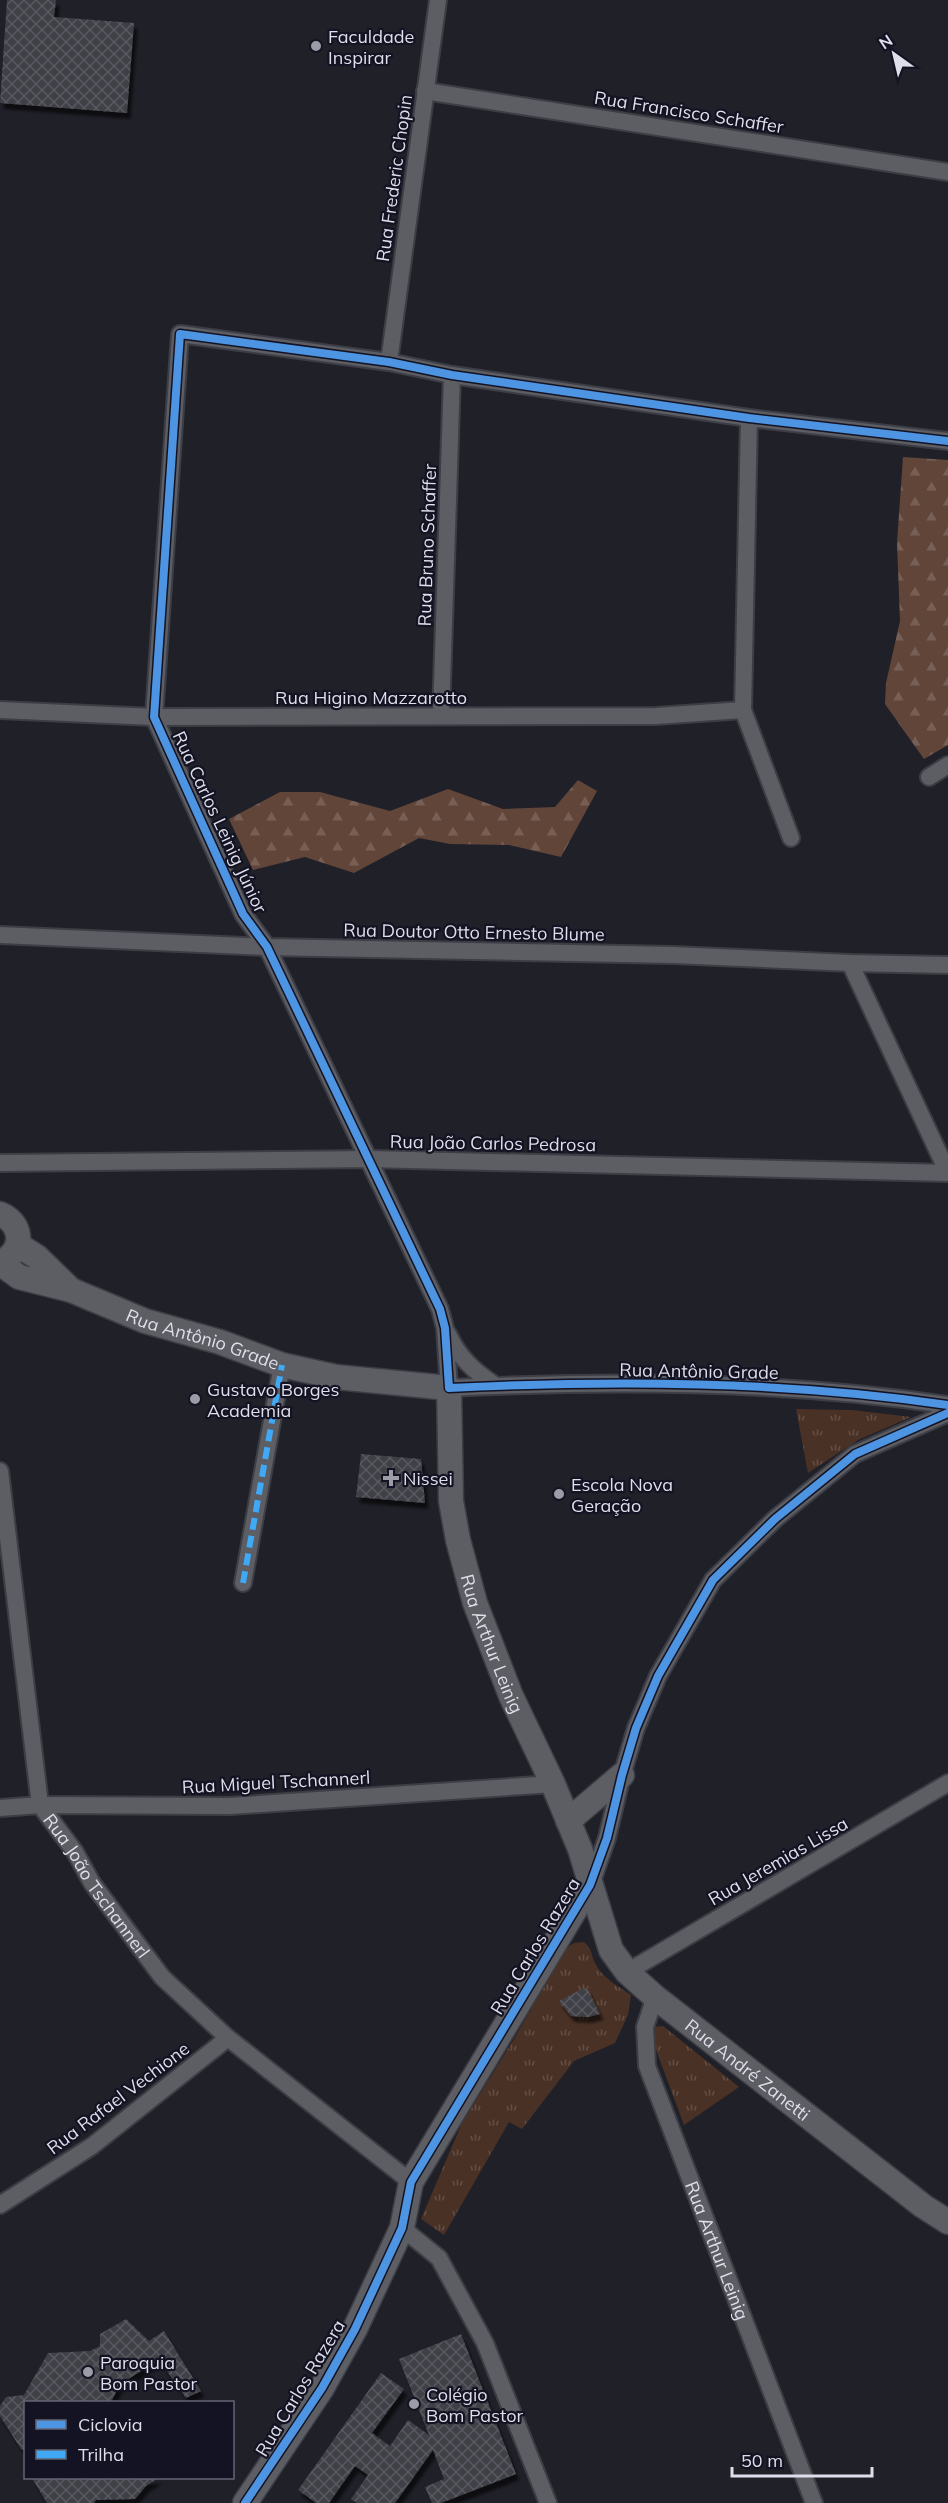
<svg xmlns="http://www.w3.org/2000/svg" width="948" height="2503" viewBox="0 0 948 2503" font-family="Mulish,sans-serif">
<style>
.forest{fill:url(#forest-firs)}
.park{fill:url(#park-tufts)}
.building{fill:url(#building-cross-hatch);filter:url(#shadow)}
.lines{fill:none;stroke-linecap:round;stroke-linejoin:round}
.street-casing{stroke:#3c3d45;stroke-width:20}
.secondary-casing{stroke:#3c3d45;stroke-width:27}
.street{stroke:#5d5d64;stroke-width:16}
.secondary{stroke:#5d5d64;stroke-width:24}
.quiet{stroke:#3fa9f5;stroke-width:6;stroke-dasharray:12 6;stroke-linecap:butt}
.cycleway-casing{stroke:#131323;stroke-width:11}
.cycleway{stroke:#4d94e3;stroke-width:8}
.poi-dot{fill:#9c9ca7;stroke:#131323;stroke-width:2}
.labels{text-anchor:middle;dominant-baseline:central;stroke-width:4.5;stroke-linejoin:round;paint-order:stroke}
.poi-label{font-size:18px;fill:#dedfeb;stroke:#131323;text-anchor:start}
.street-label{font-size:18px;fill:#dedfeb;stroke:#131323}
</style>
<defs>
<pattern id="forest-firs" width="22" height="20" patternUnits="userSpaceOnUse" patternTransform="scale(1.5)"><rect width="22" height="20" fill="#614538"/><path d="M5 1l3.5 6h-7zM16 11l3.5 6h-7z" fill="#775f55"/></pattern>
<pattern id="park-tufts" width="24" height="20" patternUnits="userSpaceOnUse" patternTransform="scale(1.5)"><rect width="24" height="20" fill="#4a3125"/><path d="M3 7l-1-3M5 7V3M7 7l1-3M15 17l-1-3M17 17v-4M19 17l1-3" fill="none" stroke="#644e45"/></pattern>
<pattern id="building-cross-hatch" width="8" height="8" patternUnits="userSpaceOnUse" patternTransform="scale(1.5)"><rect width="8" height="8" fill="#3f3f47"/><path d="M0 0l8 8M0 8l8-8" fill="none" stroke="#5a5a62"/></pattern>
<filter id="shadow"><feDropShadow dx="3.5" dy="6" stdDeviation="1.5" flood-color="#0009"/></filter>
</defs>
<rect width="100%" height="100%" fill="#202029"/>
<path class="forest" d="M903 457 948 460V745L924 759 885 704 886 683 900 621 897 543Z
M578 780 597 791 561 857 509 845 450 844 419 838 354 873 305 857 253 870 229 819 280 792H320L390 811 448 789 503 809 555 807Z"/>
<path class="park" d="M796 1409 852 1410 911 1417 858 1440 808 1473Z
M584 1942C594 1952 590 1953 595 1963 602 1978 618 1986 631 1995L628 2015 615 2043 574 2061 522 2129 509 2122 444 2235 421 2219 462 2123 514 2039 565 1949 574 1943Z
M663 2026 739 2087 684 2125 652 2039 654 2027Z"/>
<path class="building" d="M7 0H56L54 17 134 23 127 113 0 103Z
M361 1454 421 1459 425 1503 356 1497Z
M587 1988 600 2014 588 2017 571 2016 559 2001 582 1989Z
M126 2319 149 2341 164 2331 201 2391 186 2398 159 2360 120 2384 111 2402H26V2450L21 2449 0 2416V2406L6 2397 24 2395 48 2353 90 2351 100 2346V2334Z
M461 2334 516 2474 441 2503H432L425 2487 444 2479 433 2450 395 2503H357L351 2499 368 2475 355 2466 329 2503H316L298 2490 381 2373 404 2389 372 2433 390 2446 408 2420 429 2435 399 2359Z
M32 2478H159L146 2486 135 2499 96 2500 94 2503H47Z"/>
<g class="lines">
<defs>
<g id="street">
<path d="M425 91 948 172"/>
<path d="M389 362 438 0"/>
<path d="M749 418 743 710 791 838"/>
<path d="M948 441 749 418 452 375 389 362 180 334 154 717 243 914 267 947 440 1309 445 1328 449 1388C615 1380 783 1381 948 1405"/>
<path d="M0 710 154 717 656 716 743 710"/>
<path d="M441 716 452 375"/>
<path d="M929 777 948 765"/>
<path d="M0 935 267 947 673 955 850 963 948 965"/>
<path d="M850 963 948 1173"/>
<path d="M0 1163 370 1159 948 1173"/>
<path d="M448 1334C459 1358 474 1371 496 1386"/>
<path id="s1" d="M0 1471 40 1805 75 1852 92 1883 162 1977 228 2038 411 2182"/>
<path d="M243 1583 282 1365"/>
<path d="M0 1808 40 1805 230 1806 553 1784"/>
<path d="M591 1884 607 1838 622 1775 636 1728 658 1676 713 1580 775 1519 855 1454 948 1413"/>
<path d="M627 1972 948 1783"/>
<path id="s2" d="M655 1997 645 2027 647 2066 814 2503"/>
<path d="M0 2205 92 2146 228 2038"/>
<path d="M402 2228 439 2258 485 2343 548 2503"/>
</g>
<g id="secondary">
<path d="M0 1214C18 1221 25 1242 10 1256"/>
<path d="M18 1245 37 1257 71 1290"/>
<path id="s3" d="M0 1263 19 1277 71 1290 145 1321 220 1342 282 1365 336 1377 449 1388 451 1501 458 1540 475 1603 511 1696 553 1784 580 1849 611 1950 627 1972 655 1997 923 2206 948 2222"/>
<path d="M568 1821 622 1775"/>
<path d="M245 2503 322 2388 355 2329 402 2228 411 2182 590 1885"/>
</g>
</defs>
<use href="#street" class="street-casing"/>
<use href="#secondary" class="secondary-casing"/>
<use href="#street" class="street"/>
<use href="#secondary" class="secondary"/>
<path class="quiet" d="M243 1583 282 1365"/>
<defs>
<path id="cycleway" d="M948 441 749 418 452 375 389 362 180 334 154 717 243 914 267 947 440 1309 445 1328 449 1388C615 1380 783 1381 948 1405
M245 2503 322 2388 355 2329 402 2228 411 2182 590 1885 607 1838 622 1775 636 1728 658 1676 713 1580 775 1519 855 1454 948 1413"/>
</defs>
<use href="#cycleway" class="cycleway-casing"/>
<use href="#cycleway" class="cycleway"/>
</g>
<g class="poi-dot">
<circle cx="316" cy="46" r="6"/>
<circle cx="195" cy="1399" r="6"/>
<path d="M388 1469h6v6h6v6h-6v6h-6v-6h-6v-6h6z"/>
<circle cx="559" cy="1494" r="6"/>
<circle cx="88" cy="2372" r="6"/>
<circle cx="414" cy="2404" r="6"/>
</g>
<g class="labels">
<g class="poi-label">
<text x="328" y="36">Faculdade<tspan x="328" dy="21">Inspirar</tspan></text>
<text x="207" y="1389">Gustavo Borges<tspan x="207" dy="21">Academia</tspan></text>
<text x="403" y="1478">Nissei</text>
<text x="571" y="1484">Escola Nova<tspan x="571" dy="21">Geração</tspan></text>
<text x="100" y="2362">Paroquia<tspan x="100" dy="21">Bom Pastor</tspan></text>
<text x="426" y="2394">Colégio<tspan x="426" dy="21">Bom Pastor</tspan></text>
</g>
<g class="street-label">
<text transform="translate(689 112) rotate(9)">Rua Francisco Schaffer</text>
<text transform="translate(394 178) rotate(-82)">Rua Frederic Chopin</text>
<text transform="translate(427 545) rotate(-88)">Rua Bruno Schaffer</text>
<text x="371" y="697">Rua Higino Mazzarotto</text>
<text transform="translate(220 822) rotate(65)">Rua Carlos Leinig Júnior</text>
<text transform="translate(474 932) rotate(1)">Rua Doutor Otto Ernesto Blume</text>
<text transform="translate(493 1143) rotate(1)">Rua João Carlos Pedrosa</text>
<text stroke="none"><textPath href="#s3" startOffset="218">Rua Antônio Grade</textPath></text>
<text transform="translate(699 1371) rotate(1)">Rua Antônio Grade</text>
<text stroke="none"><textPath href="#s3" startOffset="732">Rua Arthur Leinig</textPath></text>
<text transform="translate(276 1782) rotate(-3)">Rua Miguel Tschannerl</text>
<text transform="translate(778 1861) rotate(-30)">Rua Jeremias Lissa</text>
<text stroke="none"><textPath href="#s1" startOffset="435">Rua João Tschannerl</textPath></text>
<text transform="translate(535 1946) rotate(-59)">Rua Carlos Razera</text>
<text stroke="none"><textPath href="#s3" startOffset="1244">Rua André Zanetti</textPath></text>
<text transform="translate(118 2098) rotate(-37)">Rua Rafael Vechione</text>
<text stroke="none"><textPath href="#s2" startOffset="268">Rua Arthur Leinig</textPath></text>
<text transform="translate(300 2388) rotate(-59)">Rua Carlos Razera</text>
</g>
</g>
<rect x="24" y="2401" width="210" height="78" fill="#131323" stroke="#646573" stroke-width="1.5"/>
<rect x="36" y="2420" width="30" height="9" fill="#4d94e3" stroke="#646573" stroke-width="1.5"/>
<text x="78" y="2431" font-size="18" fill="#dedfeb">Ciclovia</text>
<rect x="36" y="2450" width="30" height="9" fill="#3fa9f5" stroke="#646573" stroke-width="1.5"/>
<text x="78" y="2461" font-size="18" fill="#dedfeb">Trilha</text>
<g transform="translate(894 54) rotate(326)" stroke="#131323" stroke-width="4.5" paint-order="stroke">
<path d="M0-4.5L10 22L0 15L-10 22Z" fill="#dedfeb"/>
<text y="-9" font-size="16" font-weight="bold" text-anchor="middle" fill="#dedfeb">N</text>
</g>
<path d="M732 2467v9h140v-9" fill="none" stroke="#dedfeb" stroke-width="3"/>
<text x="741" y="2467" font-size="18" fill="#dedfeb" stroke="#131323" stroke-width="4.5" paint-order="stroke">50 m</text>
</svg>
